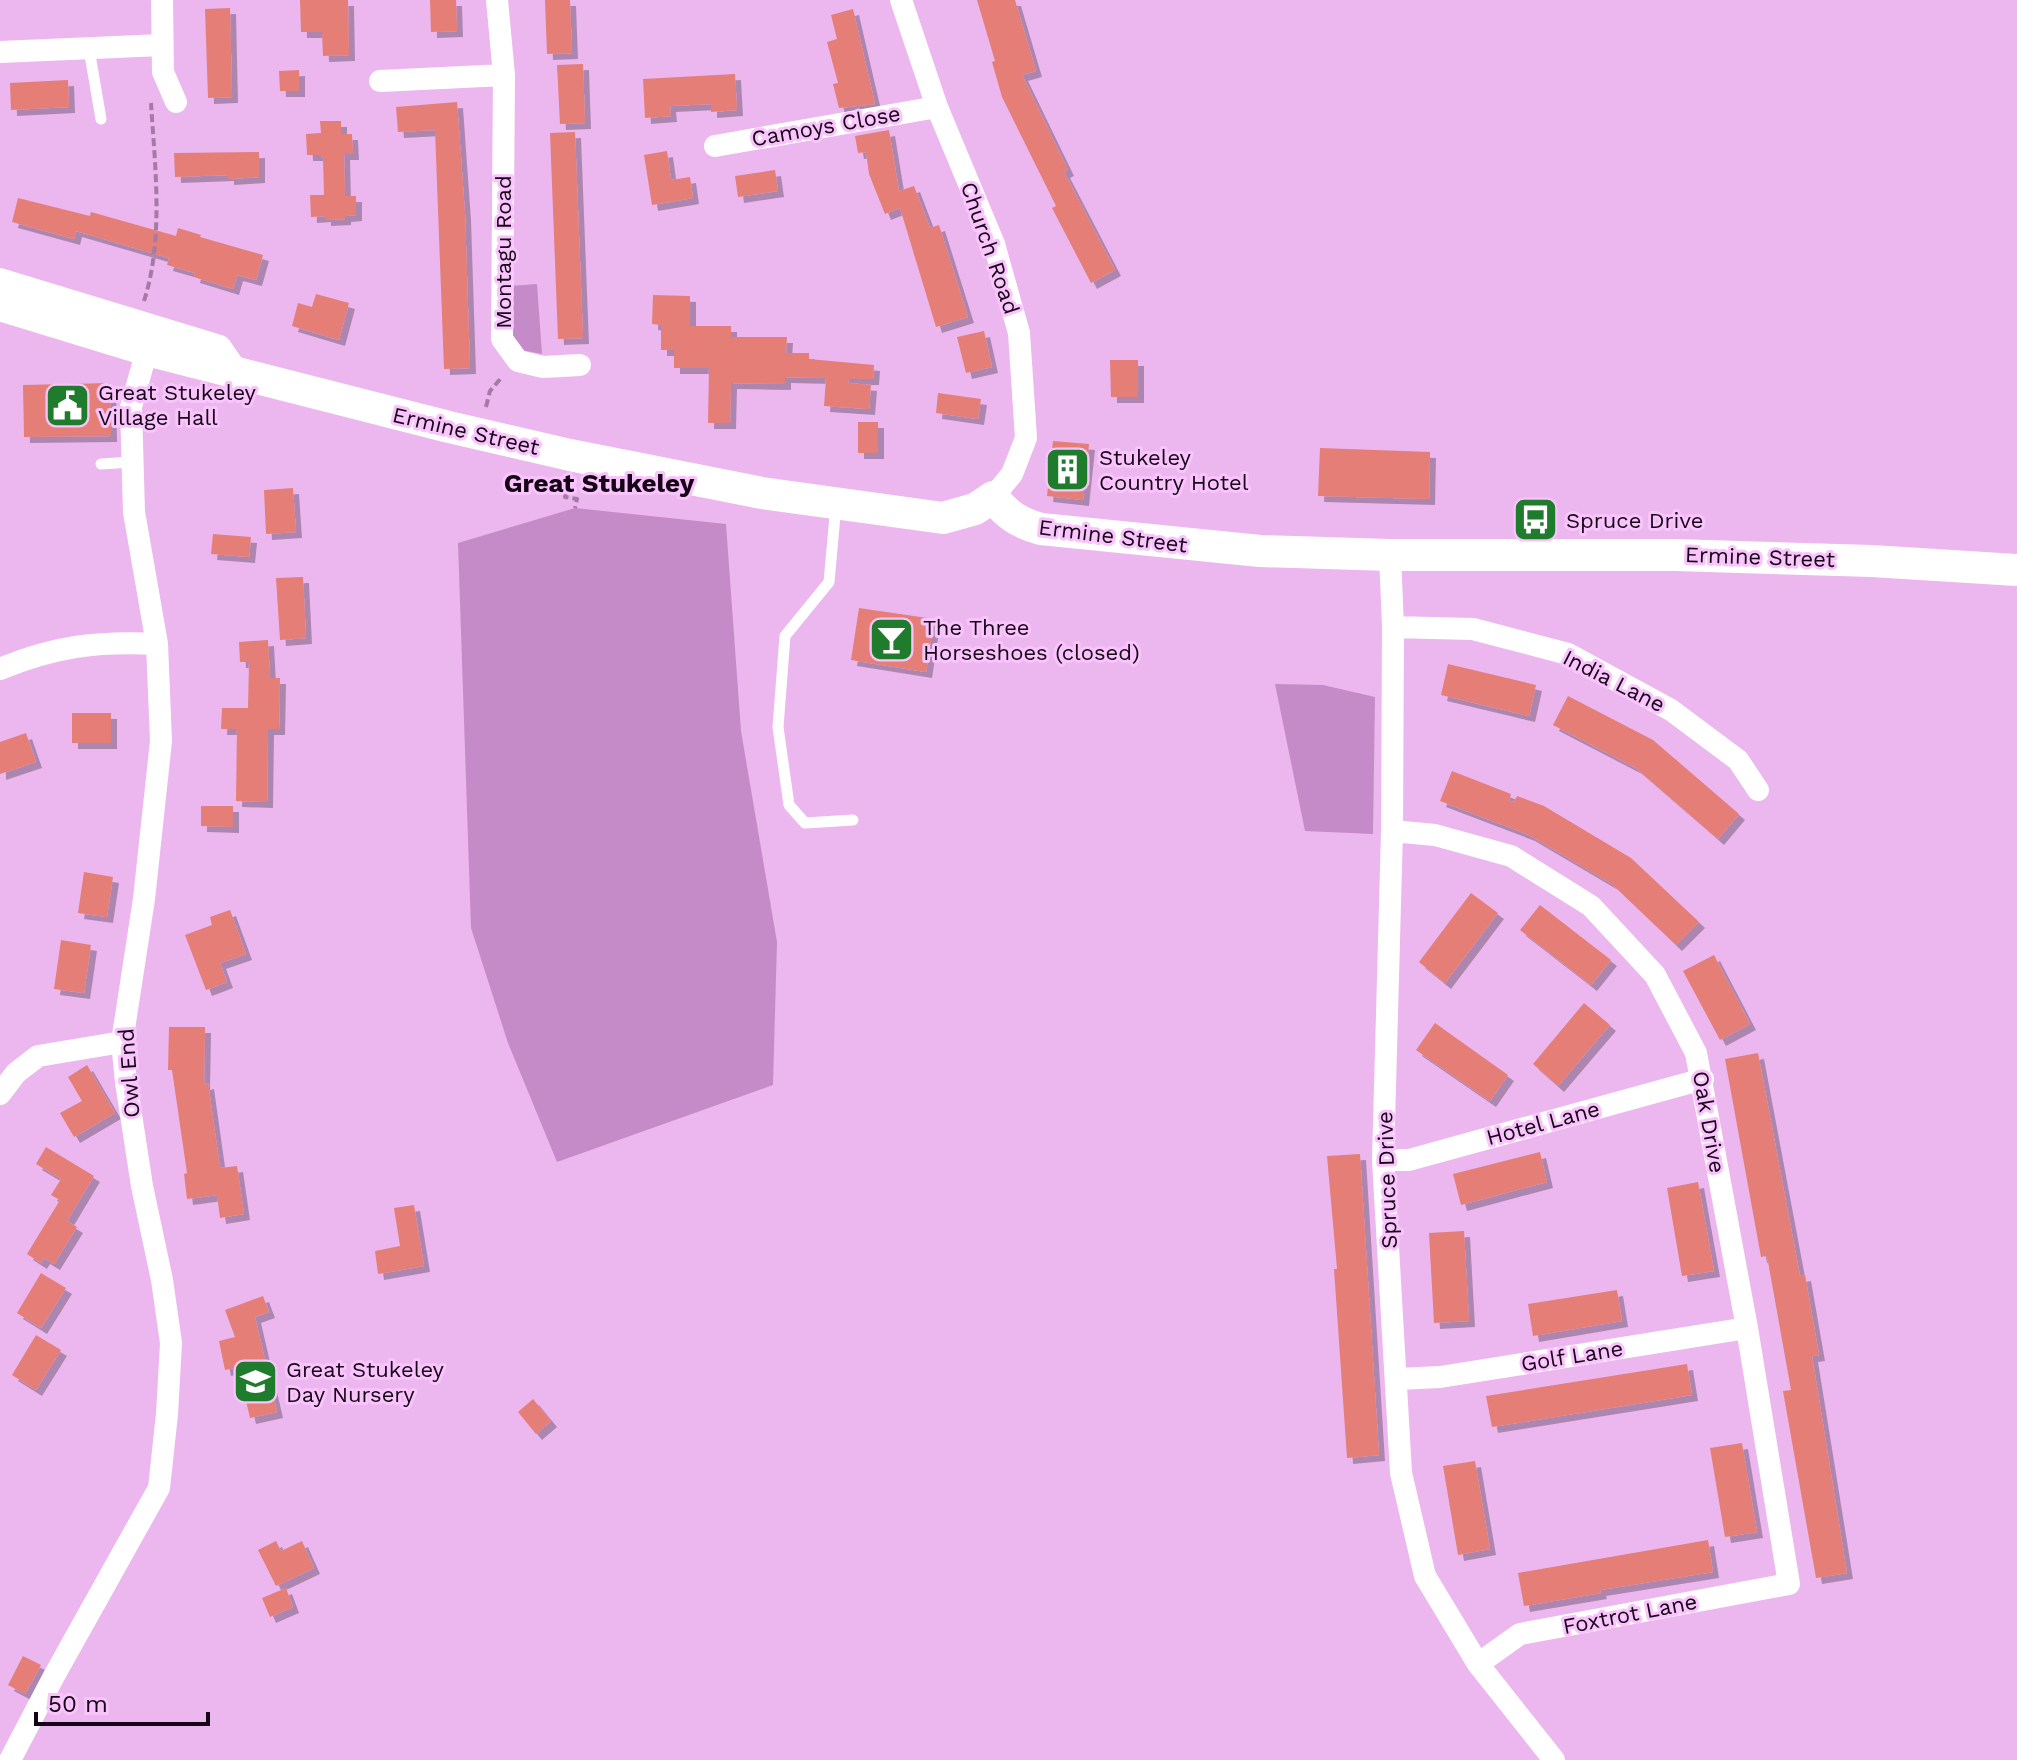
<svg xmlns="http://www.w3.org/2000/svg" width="2017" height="1760" viewBox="0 0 2017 1760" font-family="'Work Sans',sans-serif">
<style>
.green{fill:#c58bc8}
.building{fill:#e57e77;filter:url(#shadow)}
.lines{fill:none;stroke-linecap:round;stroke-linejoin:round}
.path{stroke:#a57ba6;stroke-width:4;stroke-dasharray:8 4;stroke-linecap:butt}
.lane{stroke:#fff;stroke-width:11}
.street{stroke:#fff;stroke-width:22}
.secondary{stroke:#fff;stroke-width:32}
.labels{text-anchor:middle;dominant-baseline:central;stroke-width:6;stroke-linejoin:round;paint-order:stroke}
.street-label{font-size:22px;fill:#150416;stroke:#f9c4fb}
.poi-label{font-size:22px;fill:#150416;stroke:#f9c4fb;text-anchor:start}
.quarter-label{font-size:26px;font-weight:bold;fill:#150416;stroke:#f9c4fb}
</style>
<defs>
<filter id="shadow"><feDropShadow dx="6" dy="6" stdDeviation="0" flood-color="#0004"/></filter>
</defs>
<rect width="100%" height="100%" fill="#ecb7ee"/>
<path class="green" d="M537 284 542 354 521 350 512 338 509 286Z
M575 508 726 524 741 731 777 942 773 1085 557 1162 508 1043 471 928 458 543Z
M1275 684 1323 685 1375 697 1373 834 1305 831Z"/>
<path class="building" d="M300 0H348L349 55 323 56 322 32H301Z
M430 0H456L457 31 431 32Z
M545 0H570L572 53 547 54Z
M977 0H1015L1036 71 1022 75 1068 170 1064 172 1115 270 1091 283 1052 208 1056 206 1002 97 992 62 995 61Z
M230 8 232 97 208 98 205 9Z
M853 9 875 104 839 108 833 84 838 83 827 42 837 39 831 15Z
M583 64 585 123 560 124 557 65Z
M299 70V91H280L279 71Z
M735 74 737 110 711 112V104L670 106 671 116 645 118 643 79Z
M68 80 69 107 11 110 10 83Z
M457 102 465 214 470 368 444 369 435 130 398 132 396 107Z
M320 121H341V134H352L353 154H344L345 196H356V215L345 216V219L325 220V216L311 217 310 195H324L323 158 321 155H307L306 134 321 133Z
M889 130 899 191 914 186 930 228 939 225 968 317 936 327 900 208 885 214 869 174 866 152 858 153 855 136Z
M575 132 583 338 558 339 550 133Z
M667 151 671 180 690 177 693 198 652 205 644 155Z
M259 152V177L228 179V175L175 177 174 153Z
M775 170 778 191 738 197 735 176Z
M18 198 90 216 91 212 176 236 178 228 201 235 200 237 263 255 256 280 237 275 233 289 194 277 195 273 167 265 169 258 76 231 74 239 12 222Z
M316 294 349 303 339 340 292 326 298 303 312 307Z
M653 295 690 296V326H731V337H787L786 353H809V359L874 365 873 379H849L848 383 871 385 869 409 824 406 826 378 785 377V384L731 383 730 423H708L709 368H674V350H661V325L652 324Z
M984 331 992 367 966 373 957 337Z
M1110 360H1138V397H1111Z
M110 383 111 436 24 437 23 385Z
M938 393 981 399 978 419 936 413Z
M858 422H878V453H858Z
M1053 441 1089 444 1083 500 1047 496Z
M1320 448 1430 452 1429 499 1318 496Z
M293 488 296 532 266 534 264 490Z
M213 534 251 537 249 557 211 554Z
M303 577 306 638 280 640 276 578Z
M859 608 934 619 926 672 851 660Z
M268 640 270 678H280L279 729H268L267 802 236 801 237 729H221L222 708H248L249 662H240L239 642Z
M1448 664 1536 685 1529 716 1441 695Z
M1568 696 1653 740 1739 814 1718 839 1636 768 1553 725Z
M72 713H111V743H72Z
M26 733 36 762 0 774V742Z
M1452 771 1511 794 1509 801 1514 802 1517 796 1544 806 1631 858 1699 922 1676 945 1612 884 1529 835 1440 801Z
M201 806H233V827L201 826Z
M84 872 113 877 107 917 78 913Z
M1471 893 1498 913 1445 983 1419 962Z
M1540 905 1611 960 1591 985 1520 930Z
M230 910 246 954 220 963 227 982 206 990 185 935 212 925 210 917Z
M61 940 91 945 84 993 54 989Z
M1714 955 1750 1024 1720 1040 1683 971Z
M1584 1003 1610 1025 1558 1086 1533 1064Z
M1435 1023 1508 1075 1490 1101 1416 1050Z
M169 1027H205L204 1084 208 1083 220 1168 237 1166 244 1214 220 1218 217 1195 187 1199 184 1174 187 1173 172 1070H168Z
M1758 1053 1800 1276 1805 1275 1819 1355 1812 1356 1847 1573 1816 1578 1783 1391 1791 1390 1767 1256 1761 1257 1725 1059Z
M87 1065 115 1113 74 1137 60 1113 82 1101 68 1077Z
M46 1147 94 1176 67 1221 77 1227 54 1264 44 1258 41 1263 27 1254 60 1200 51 1195 61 1179 36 1164Z
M1540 1152 1547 1182 1461 1205 1453 1174Z
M1360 1154 1379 1455 1347 1458 1334 1269H1337L1327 1156Z
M1698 1182 1714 1271 1682 1276 1667 1188Z
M414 1205 424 1266 378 1274 375 1251 400 1246 394 1208Z
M1464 1231 1469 1321 1434 1323 1429 1233Z
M41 1273 66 1288 41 1328 17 1313Z
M1617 1290 1622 1321 1533 1336 1528 1304Z
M263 1296 269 1312 255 1317 277 1412 250 1418 238 1367 225 1370 219 1341 235 1337 225 1310Z
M36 1335 61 1350 36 1390 12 1375Z
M1687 1364 1692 1395 1492 1427 1486 1396Z
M533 1399 551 1421 536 1434 518 1412Z
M1742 1443 1757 1532 1725 1537 1710 1448Z
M1475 1461 1490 1549 1458 1555 1443 1466Z
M1708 1540 1713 1572 1600 1590 1601 1593 1524 1606 1518 1573Z
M276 1541 281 1551 302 1541 314 1568 276 1586 258 1550Z
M286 1588 293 1607 270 1617 262 1598Z
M23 1656 41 1665 25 1694 8 1685Z"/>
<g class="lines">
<path class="path" d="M144 301C164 239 155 167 151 103
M486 407 490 391 502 377
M569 481 565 497 577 499 575 508"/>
<path class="lane" d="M89 49 101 119
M101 464 132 462
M836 505 829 582 785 636 778 727 789 805 805 823 853 820"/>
<path class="street" d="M162 0 163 72 176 102
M497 0 504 75 502 339 518 361 543 367 580 365
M901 0 937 107 994 244 1019 333 1026 438 1012 474 993 497
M0 52 162 45
M380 81 504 75
M715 146 937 107
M0 279 220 346 240 375
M1390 555 1393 627 1392 831 1383 1160 1401 1473 1425 1576 1478 1664 1554 1760
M1393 627 1473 629 1568 654 1671 710 1738 760 1758 790
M0 669C55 646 98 641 157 644
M1392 831 1435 835 1511 856 1591 906 1655 975 1696 1053 1747 1328 1789 1584 1520 1634 1478 1664
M0 1094 16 1073 38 1056 122 1042
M1383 1160H1409L1703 1079
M1397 1379 1440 1377 1747 1328
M10 1760 54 1676 159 1488 167 1414 171 1343 162 1280 142 1186 126 1082 122 1042 144 899 161 741 157 644 134 512 131 407 147 350"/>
<path class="secondary" d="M0 305 147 350 449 427 570 455 762 493 943 518 975 509 993 497C1007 515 1019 523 1041 529L1260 551 1390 555H1675L1872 561 2017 570"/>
</g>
<defs>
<symbol id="civic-square" viewBox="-11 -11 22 22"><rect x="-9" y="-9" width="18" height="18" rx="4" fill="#1f7c2c" stroke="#f9c4fb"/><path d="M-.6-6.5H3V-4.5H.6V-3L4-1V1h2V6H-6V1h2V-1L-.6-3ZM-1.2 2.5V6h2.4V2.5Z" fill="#fff"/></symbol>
<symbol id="building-square" viewBox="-11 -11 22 22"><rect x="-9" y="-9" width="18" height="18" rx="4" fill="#1f7c2c" stroke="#f9c4fb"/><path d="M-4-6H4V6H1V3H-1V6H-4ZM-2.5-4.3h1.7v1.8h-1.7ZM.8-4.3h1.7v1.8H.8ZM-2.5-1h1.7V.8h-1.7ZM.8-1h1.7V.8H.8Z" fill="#fff"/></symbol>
<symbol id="bus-square" viewBox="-11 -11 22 22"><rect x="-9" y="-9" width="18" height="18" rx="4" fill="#1f7c2c" stroke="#f9c4fb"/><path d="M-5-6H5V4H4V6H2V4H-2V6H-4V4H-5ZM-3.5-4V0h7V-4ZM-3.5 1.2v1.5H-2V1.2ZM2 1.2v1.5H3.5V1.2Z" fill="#fff"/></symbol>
<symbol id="bar-square" viewBox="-11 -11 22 22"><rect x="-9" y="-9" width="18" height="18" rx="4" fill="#1f7c2c" stroke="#f9c4fb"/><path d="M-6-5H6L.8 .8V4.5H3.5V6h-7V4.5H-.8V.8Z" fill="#fff"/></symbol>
<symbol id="school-square" viewBox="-11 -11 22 22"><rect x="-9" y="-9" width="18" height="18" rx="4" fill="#1f7c2c" stroke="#f9c4fb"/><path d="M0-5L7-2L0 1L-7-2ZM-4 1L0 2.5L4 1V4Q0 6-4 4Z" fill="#fff"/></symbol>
</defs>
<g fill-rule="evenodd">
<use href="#civic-square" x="42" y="380" width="51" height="51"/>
<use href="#building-square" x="1042" y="444" width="51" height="51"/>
<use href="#bus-square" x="1510" y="494" width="51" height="51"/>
<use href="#bar-square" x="866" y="614" width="51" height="51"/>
<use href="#school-square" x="230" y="1356" width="51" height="51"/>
</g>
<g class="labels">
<g class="street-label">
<text transform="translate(826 126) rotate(-10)">Camoys Close</text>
<text transform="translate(990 248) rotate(71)">Church Road</text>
<text transform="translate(503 252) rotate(-90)">Montagu Road</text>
<text transform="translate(466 431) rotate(13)">Ermine Street</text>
<text transform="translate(1113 536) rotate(7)">Ermine Street</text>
<text transform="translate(1760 557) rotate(2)">Ermine Street</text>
<text transform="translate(1614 681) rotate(27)">India Lane</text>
<text transform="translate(129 1073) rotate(-94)">Owl End</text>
<text transform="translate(1709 1122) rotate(80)">Oak Drive</text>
<text transform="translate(1543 1123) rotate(-15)">Hotel Lane</text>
<text transform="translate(1387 1180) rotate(-92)">Spruce Drive</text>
<text transform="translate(1572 1356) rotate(-9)">Golf Lane</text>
<text transform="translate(1630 1614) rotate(-11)">Foxtrot Lane</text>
</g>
<g class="poi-label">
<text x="98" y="392">Great Stukeley<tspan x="98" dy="25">Village Hall</tspan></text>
<text x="1099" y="457">Stukeley<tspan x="1099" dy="25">Country Hotel</tspan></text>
<text x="1566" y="520">Spruce Drive</text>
<text x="923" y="627">The Three<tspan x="923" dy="25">Horseshoes (closed)</tspan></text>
<text x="286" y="1369">Great Stukeley<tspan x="286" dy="25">Day Nursery</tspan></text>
</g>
<g class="quarter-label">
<text x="599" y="483">Great Stukeley</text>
</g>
</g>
<path d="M36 1712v12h172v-12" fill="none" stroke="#150416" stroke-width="4"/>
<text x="48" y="1712" font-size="24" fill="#150416" stroke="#f9c4fb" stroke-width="6" paint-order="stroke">50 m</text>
</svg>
